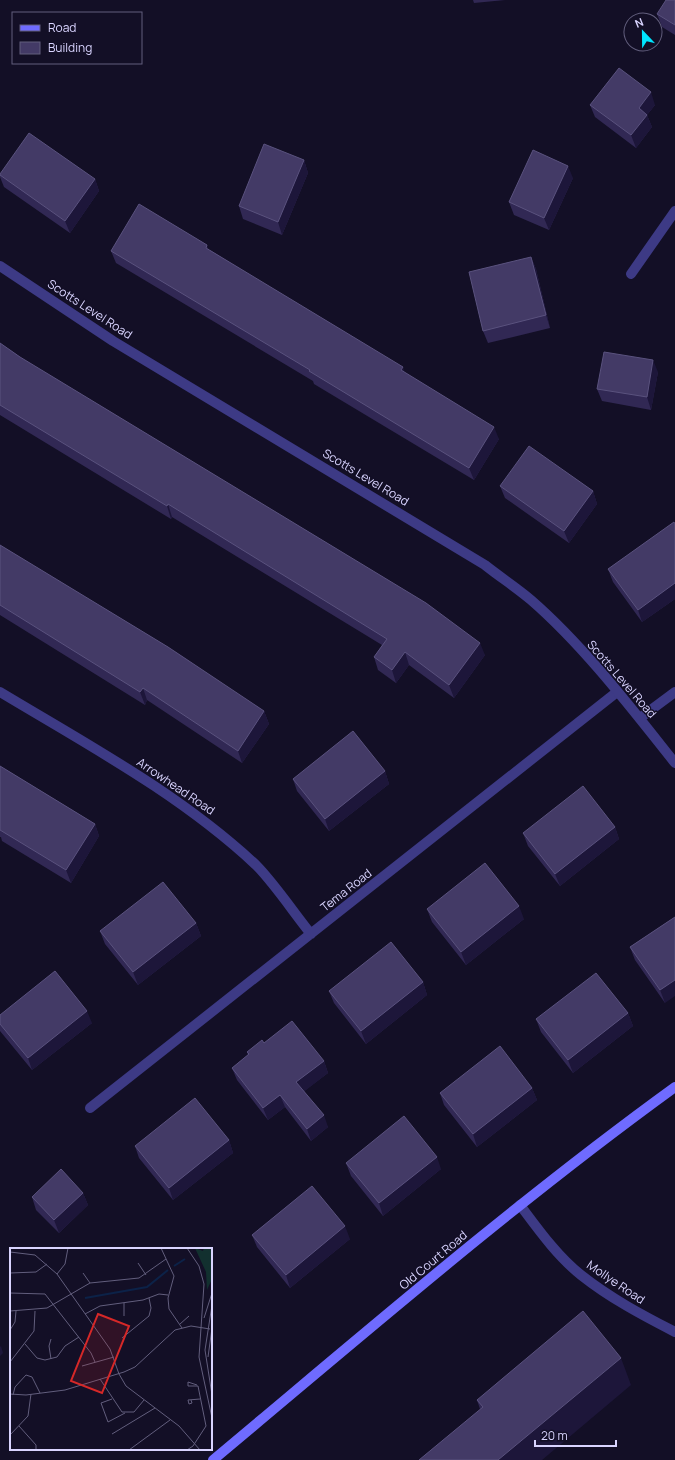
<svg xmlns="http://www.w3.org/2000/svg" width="675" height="1460" viewBox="0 0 675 1460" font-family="Manrope,sans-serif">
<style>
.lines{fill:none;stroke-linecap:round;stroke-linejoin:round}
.minor{stroke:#3d3a85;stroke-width:10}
.tertiary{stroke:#3d3a85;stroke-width:10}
.secondary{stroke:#6f6bff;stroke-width:10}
.wall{fill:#312854}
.shaded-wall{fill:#1d163a}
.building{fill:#433a66;stroke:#5a527e}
.labels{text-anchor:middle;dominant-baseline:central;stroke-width:3;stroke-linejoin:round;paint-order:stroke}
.street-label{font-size:12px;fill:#d9d4ff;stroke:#130f26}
.inset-river{fill:none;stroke:#0c2248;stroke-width:2}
.inset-road{fill:none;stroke:#625e7d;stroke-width:1}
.view{fill:#d62828;fill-opacity:0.15;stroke:#d62828;stroke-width:2}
.inset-edge{fill:none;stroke:#d9d4ff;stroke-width:2}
</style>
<rect width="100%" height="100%" fill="#130f26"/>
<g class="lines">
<path class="minor" d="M631 274 675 211
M0 692C88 745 180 794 256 865 274 883 294 913 311 934
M640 718 675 692
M90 1108 617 692
M520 1205C538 1229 557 1256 581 1275 610 1298 642 1315 675 1332"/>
<path class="tertiary" d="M0 266 113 341 485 565C500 577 517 588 531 600 584 646 632 709 675 763"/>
<path class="secondary" d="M213 1460C365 1333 515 1203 675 1087"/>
</g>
<path class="wall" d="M473 0H505L474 3Z
M675 0V35L662 27 657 14Z
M590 105H655L647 115 652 127 636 148 595 117Z
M304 160 308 173 282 235 243 219 239 206Z
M0 174 95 179 99 191 70 233 4 187 0 177Z
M573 178 549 230 514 215 509 202Z
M210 250 405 373 499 439 474 480 314 384 313 381 116 263 111 251Z
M531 257 536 269 550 328 488 343 483 331Z
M0 343 20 357 485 655 454 698 409 665 396 683 378 670 374 657 382 645 172 517 171 519 0 415Z
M658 372 651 410 602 401 597 389Z
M500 486 593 491 597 504 569 543 505 498Z
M675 524V599L642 622 613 582 608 569Z
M0 545 264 711 269 724 242 763 147 700 145 705 0 615Z
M0 766 95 824 99 836 71 883 2 841 1 837H0Z
M385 771 389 784 329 831 297 791 293 779Z
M615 827 619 839 560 886 528 846 523 833Z
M427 909 524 919 466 965 432 922Z
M675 917 665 1003 635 960 630 947Z
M196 923 201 936 138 985 105 944 100 931Z
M423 982 427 995 366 1044 334 1003 329 991Z
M628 1013 633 1026 573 1073 541 1032 536 1019Z
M0 1015 92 1023 32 1070 0 1031Z
M247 1052 324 1061 328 1073 304 1091 328 1127 311 1141 285 1107 268 1120 237 1080 232 1068 248 1055Z
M532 1088 537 1100 477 1147 444 1105 440 1093Z
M229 1140 233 1153 173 1200 139 1158 135 1146Z
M346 1163 441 1169 383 1216 351 1176Z
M83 1193 88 1205 59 1233 36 1210 32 1197Z
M252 1235 350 1239 290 1288 257 1247Z
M631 1385 480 1409 477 1400Z"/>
<path class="shaded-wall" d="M651 92 655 105 647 115 652 127 636 148 631 135 639 108Z
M304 160 308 173 282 235 278 222Z
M568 166 573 178 549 230 544 218Z
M95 179 99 191 70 233 65 221Z
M207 245 212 257 206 248Z
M531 257 536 269 550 328 546 315Z
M653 360 658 372 651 410 647 397Z
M403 367 407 379 401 370Z
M494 427 499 439 474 480 469 468Z
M593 491 597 504 569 543 564 531Z
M168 504 172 517 171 519 167 506Z
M675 583V599L642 622 638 610Z
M480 643 485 655 454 698 449 685Z
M405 652 409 665 396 683 392 670Z
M143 688 147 700 145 705 140 692Z
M264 711 269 724 242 763 238 751Z
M385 771 389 784 329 831 325 819Z
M95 824 99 836 71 883 66 870Z
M615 827 619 839 560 886 555 874Z
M519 906 524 919 466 965 461 952Z
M196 923 201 936 138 985 133 972Z
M675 980V996L665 1003 660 990Z
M423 982 427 995 366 1044 361 1031Z
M87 1011 92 1023 32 1070 28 1058Z
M628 1013 633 1026 573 1073 568 1060Z
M324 1061 328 1073 301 1094 296 1082Z
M532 1088 537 1100 477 1147 473 1134Z
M280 1095 285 1107 268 1120 263 1108Z
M324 1115 328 1127 311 1141 307 1129Z
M229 1140 233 1153 173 1200 169 1188Z
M437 1157 441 1169 383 1216 379 1203Z
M83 1193 88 1205 59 1233 54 1220Z
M345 1226 350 1239 290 1288 286 1275Z
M1 1346 3 1353 0 1356V1347Z
M621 1358 631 1385 542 1460H498Z"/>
<path class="building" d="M666 0H675V25L657 14Z
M619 68 651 92 639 108 647 115 631 135 590 105Z
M29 133 95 179 65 221 0 175V174Z
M264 144 304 160 278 222 239 206Z
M533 150 568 166 544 218 509 202Z
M139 204 207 245 206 248 403 367 401 370 494 427 469 468 309 371 310 370 111 251Z
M531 257 546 315 483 331 469 272Z
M0 343 20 357 426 603 480 643 449 685 405 652 392 670 374 657 387 639 168 504 167 506 0 405Z
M604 352 653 360 647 397 597 389Z
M529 446 593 491 564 531 500 486Z
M674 522 675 524V583L638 610 608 569Z
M0 545 168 647 264 711 238 751 143 688 140 692 0 605Z
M353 731 385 771 325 819 293 779Z
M0 766 95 824 66 870 0 830Z
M583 786 615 827 555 874 523 833Z
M485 863 519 906 461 952 427 909Z
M163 882 196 923 133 972 100 931Z
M675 917V980L660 990 630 947Z
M391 942 423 982 361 1031 329 991Z
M55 971 87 1011 28 1058 0 1024V1015Z
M596 973 628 1013 568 1060 536 1019Z
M292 1021 324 1061 296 1082 324 1115 307 1129 280 1095 263 1108 232 1068 249 1054 247 1052 262 1040 264 1043Z
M500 1046 532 1088 473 1134 440 1093Z
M195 1098 229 1140 169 1188 135 1146Z
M404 1116 437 1157 379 1203 346 1163Z
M61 1169 83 1193 54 1220 32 1197Z
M312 1186 345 1226 286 1275 252 1235Z
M583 1311 621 1358 498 1460H419L483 1407 477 1400Z"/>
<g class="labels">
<g class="street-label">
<text transform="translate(90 309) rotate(33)">Scotts Level Road</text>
<text transform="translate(366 477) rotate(31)">Scotts Level Road</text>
<text transform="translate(622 679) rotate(49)">Scotts Level Road</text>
<text transform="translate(176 786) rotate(34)">Arrowhead Road</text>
<text transform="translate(346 890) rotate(-38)">Tema Road</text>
<text transform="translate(433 1260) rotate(-40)">Old Court Road</text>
<text transform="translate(616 1282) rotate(34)">Mollye Road</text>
</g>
</g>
<g transform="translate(10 1248)">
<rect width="202" height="202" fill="#130f26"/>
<path d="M185 0 193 3 194 0H202V31L197 42 196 24Z" fill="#12302f"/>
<path class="inset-river" d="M164 18 175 11M75 50 137 39 158 22"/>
<path class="inset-road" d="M67 0H81M151 0 164 28 158 50 159 61 172 80M177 0 189 18 194 36 189 109 202 170M0 4 25 7 47 26 100 101 109 126M128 15 136 27M0 25 26 24 37 16M73 25 80 35M47 26 55 16 58 0M0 45 35 46 81 105 85 114M202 57 195 102 202 147M0 63 37 60 80 35 129 30 156 11M75 66 90 58 133 52 149 46 158 47M114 68V55M194 70 202 45M170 76 179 68M0 82 5 74 6 63M112 90 139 68 141 60 139 50M41 91 39 98 41 111M15 96 27 110 35 112 47 109 55 98 69 89M198 109 202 80M0 114 24 83 25 63M72 118 104 109M109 126 116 138 169 178 190 202M90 131 112 164H124L134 152M0 146 16 147 55 142 114 124 125 119 165 82 181 78 200 81M3 147 5 139 16 127 22 129 30 145M102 151 91 155 98 174 115 165M181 152 182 155 179 156 178 152 190 151M9 178 26 197V202M102 186 145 160M0 187 18 168 21 146M119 202 160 172M177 202 183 198 196 178 188 138H178V134L187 137"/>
<path class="view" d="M88 66 119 78 92 145 61 133Z"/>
<rect width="202" height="202" class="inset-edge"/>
</g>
<rect x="12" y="12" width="130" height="52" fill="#130f26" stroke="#625e7d"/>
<rect x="20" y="25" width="20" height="6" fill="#6f6bff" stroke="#625e7d"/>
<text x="48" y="32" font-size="12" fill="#d9d4ff">Road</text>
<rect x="20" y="42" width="20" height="12" fill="#433a66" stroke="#625e7d"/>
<text x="48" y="52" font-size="12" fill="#d9d4ff">Building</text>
<g transform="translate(643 32) rotate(338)"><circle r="19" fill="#130f26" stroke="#625e7d"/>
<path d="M0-3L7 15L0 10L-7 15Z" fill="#00e5ff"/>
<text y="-6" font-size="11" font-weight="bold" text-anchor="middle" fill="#d9d4ff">N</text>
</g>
<path d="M535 1440v6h81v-6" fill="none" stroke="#d9d4ff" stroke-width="2"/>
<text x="541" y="1440" font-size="12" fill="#d9d4ff" stroke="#130f26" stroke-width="3" paint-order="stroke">20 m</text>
</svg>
